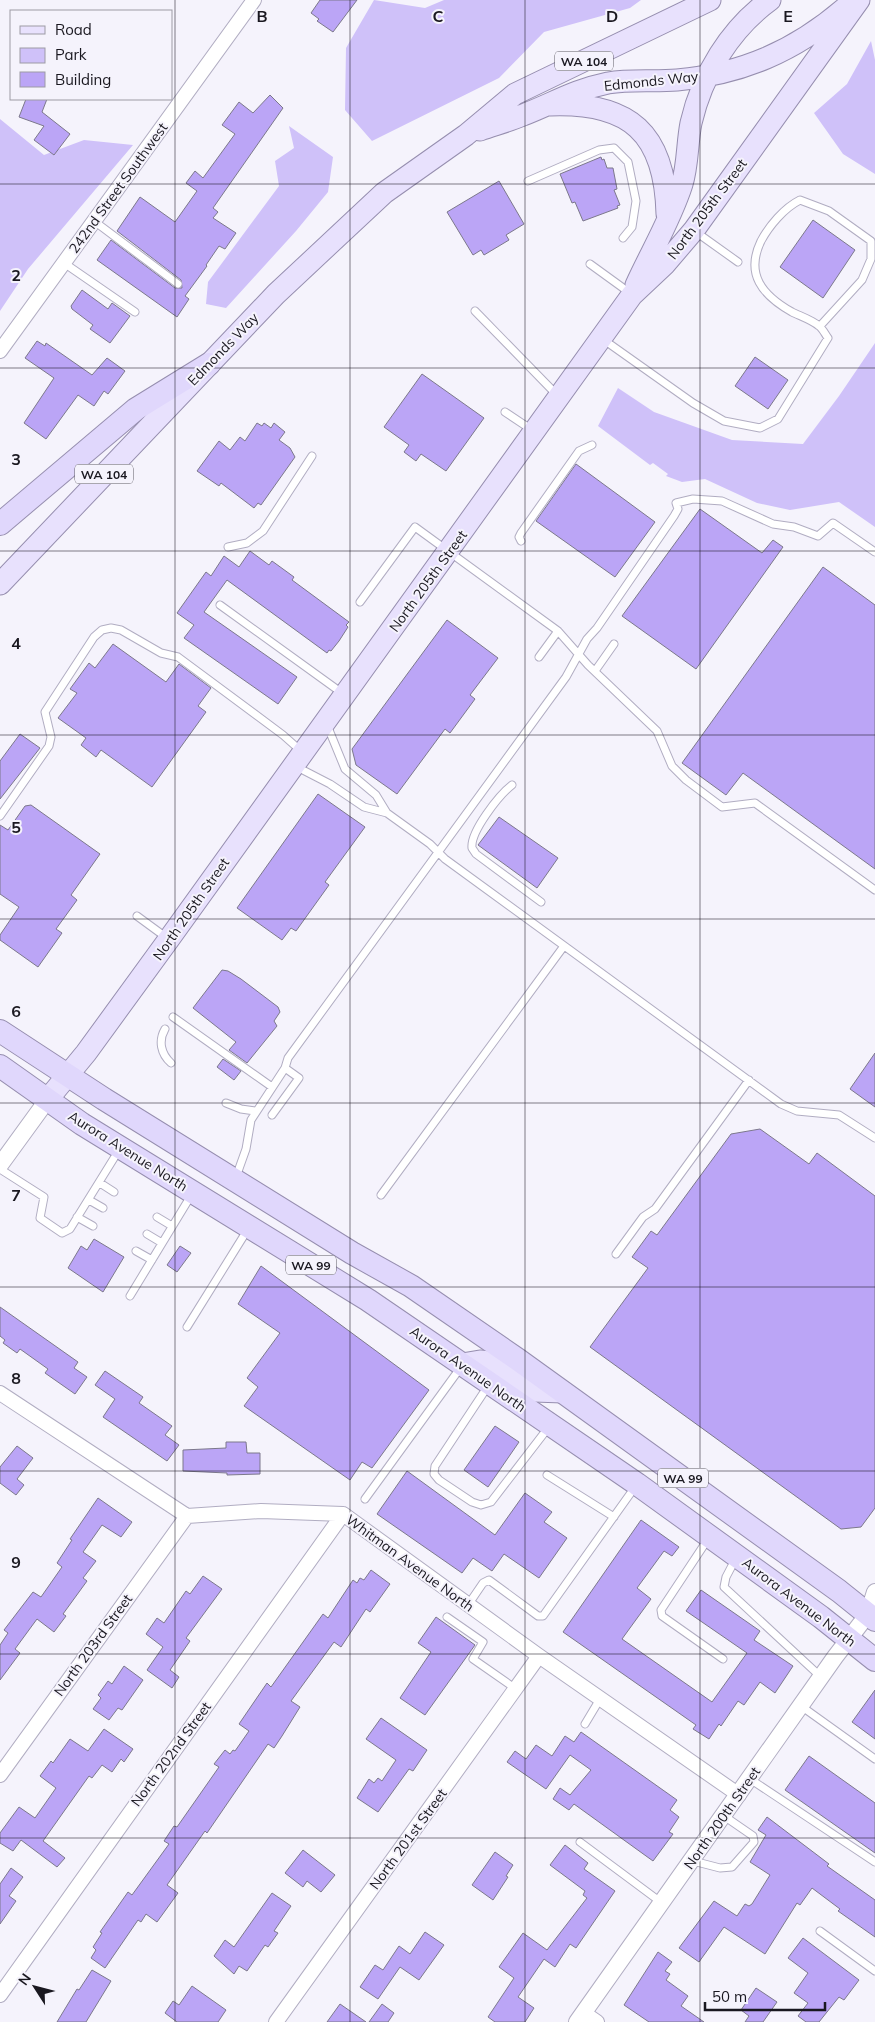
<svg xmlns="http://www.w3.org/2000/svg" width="875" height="2022" viewBox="0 0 875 2022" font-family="Mulish,sans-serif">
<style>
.green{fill:#cfc1f9}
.building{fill:#bba5f6;stroke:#7c788b}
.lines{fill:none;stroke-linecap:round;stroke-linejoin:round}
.service-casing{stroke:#b1adc2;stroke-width:9}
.minor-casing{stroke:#b1adc2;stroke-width:16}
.tertiary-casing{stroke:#b1adc2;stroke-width:18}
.primary-casing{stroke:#968eaf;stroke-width:23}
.trunk-casing{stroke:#968eaf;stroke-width:24}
.service{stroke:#fff;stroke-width:7}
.minor{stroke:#fff;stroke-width:14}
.tertiary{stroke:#fff;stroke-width:16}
.primary{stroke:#e8e1fd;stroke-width:21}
.trunk{stroke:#e0d7fc;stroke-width:22}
.grid{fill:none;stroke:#1a1820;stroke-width:1;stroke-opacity:0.55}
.labels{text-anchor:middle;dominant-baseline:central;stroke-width:4;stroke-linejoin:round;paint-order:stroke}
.shield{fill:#f5f3fc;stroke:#5c5a62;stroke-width:1}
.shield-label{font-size:12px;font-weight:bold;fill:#1a1820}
.street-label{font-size:14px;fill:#1a1820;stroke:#f5f3fc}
.grid-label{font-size:16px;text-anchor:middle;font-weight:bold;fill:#1a1820;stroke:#f5f3fc;stroke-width:4;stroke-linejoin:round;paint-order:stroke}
</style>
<rect width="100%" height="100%" fill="#f5f3fc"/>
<path class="green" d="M374 0 425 8 444 0H641L630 8 544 32 499 78 372 141 345 110 346 48Z
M871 41 875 60V174L843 154 814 113 847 84Z
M0 119 44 155 84 140 133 145 28 269 0 311Z
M289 126 333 157 328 192 296 231 226 308 206 304 208 282 279 186 275 161 294 148Z
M875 343V527L839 502 790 510 757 503 705 479 682 482 666 476 668 474 653 463 650 465 598 426 618 388 654 412 732 440 803 444 839 396Z"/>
<path class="building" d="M320 0H357L333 32 317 21 319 19 311 13Z
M270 95 283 108 213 208 218 212 213 218 236 233 225 249 219 246 206 265 207 266 185 296 189 299 177 317 97 260 111 240 175 288H182L181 280 117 231 140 197 175 222 197 191 186 183 195 171 203 178 235 134 222 125 239 102 253 113Z
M26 99H47L42 112 70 134 54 155 34 140 44 126 19 117Z
M601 157 602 160 604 159 607 168H613L617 189 614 190 620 205 617 206 618 208 583 221 575 202 572 203 560 174Z
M499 181 524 224 506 235 509 240 484 255 481 250 473 255 447 212Z
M813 220 855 250 823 298 780 267Z
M82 290 108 309 112 303 130 316 110 343 90 329 93 325 72 309 71 306Z
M37 341 45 346 46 343 92 375 107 358 125 371 108 394 104 391 94 406 78 395 46 439 24 423 54 378 25 358Z
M755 357 788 380 768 409 735 386Z
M422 374 484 418 446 471 421 454 416 461 404 452 409 445 384 427Z
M257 423 262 426 264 423 271 428 274 423 285 432 279 440 290 448 295 457 261 505 258 503 254 508 221 483 219 486 197 471 219 441 230 450 240 437 245 441Z
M576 464 655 522 615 577 536 521Z
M700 509 762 553 773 540 783 547 696 669 622 616Z
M250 551 269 565 272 561 294 577 292 580 349 622 346 625 348 627 339 641 331 651 329 650 327 653 227 580 204 612 297 677 278 704 184 638 194 625 177 613 206 572 211 576 224 556 239 567Z
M823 567 875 605V869L743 773 726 795 682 763Z
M447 620 498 658 470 695 475 699 450 733 445 729 397 794 356 765 352 749Z
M113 644 166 682 179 664 211 688 198 706 206 712 152 787 101 750 96 757 81 745 86 738 58 718 77 693 70 689 89 663 95 668Z
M20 734 40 748 0 799V761Z
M318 794 365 827 325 882 329 885 296 931 291 928 282 940 237 908Z
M31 805 100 854 71 895 77 900 56 929 62 933 38 967 0 940V935L19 907 0 894V825L8 830 25 806Z
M499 817 558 858 537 888 478 845Z
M222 970 228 971 241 979 278 1007 280 1012 274 1021 277 1026 247 1063 229 1050 236 1042 193 1008Z
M875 1053V1107L850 1089Z
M223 1059 241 1071 234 1080 217 1067Z
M760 1129 809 1164 817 1153 875 1196V1508L861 1527 841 1529 590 1347 648 1268 632 1257 651 1231 657 1235 731 1134Z
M94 1239 124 1257 103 1292 68 1268 81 1246 87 1250Z
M180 1246 191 1253 177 1272 167 1265Z
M261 1266 429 1390 372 1468 362 1462 350 1480 244 1406 258 1387 247 1378 280 1333 238 1304Z
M0 1307 78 1362 74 1368 87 1377 75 1394 45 1373 48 1369 20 1349 17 1353 3 1343 5 1340 0 1336Z
M105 1371 143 1397 139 1403 172 1426 165 1435 179 1445 167 1461 103 1417 115 1399 95 1385Z
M495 1426 519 1442 488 1487 464 1470Z
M226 1442H246L247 1453H260V1474L227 1475V1473L183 1471V1450L226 1448Z
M17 1446 33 1458 17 1479 24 1485 16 1495 0 1483V1467Z
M407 1471 495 1535 525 1493 552 1512 544 1522 567 1538 539 1578 504 1554 492 1571 473 1558 462 1573 377 1514Z
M98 1498 132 1522 121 1537 102 1525 83 1552 96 1561 83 1578 87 1581 63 1614 66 1616 54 1632 37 1619 15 1649 20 1653 0 1680V1645L8 1633 4 1630 33 1592 41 1597 62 1567 57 1563 72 1540 70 1539Z
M641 1520 679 1547 672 1556 664 1551 637 1588 651 1599 622 1639 712 1702 747 1653 686 1611 701 1590 760 1631 754 1640 793 1666 775 1693 760 1682 744 1705 738 1701 721 1726 719 1724 709 1739 693 1729 696 1725 563 1632Z
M371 1570 390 1584 370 1612 366 1609 341 1647 334 1642 291 1701 300 1707 282 1736 274 1748 268 1744 207 1833 205 1831 167 1885 178 1893 157 1922 146 1914 141 1922 138 1920 105 1968 91 1958 96 1950 93 1947 102 1933 100 1932 128 1892 132 1895 169 1844 164 1841 174 1826 177 1827 219 1767 214 1764 225 1750 230 1754 233 1750 235 1751 249 1731 239 1724 267 1683 271 1687 323 1614 328 1618 353 1580 357 1583 360 1578 364 1580Z
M203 1576 222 1589 186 1638 190 1641 170 1670 179 1677 172 1688 147 1670 163 1647 146 1634 157 1618 164 1623 186 1591 190 1594Z
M436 1617 475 1645 425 1715 400 1698 431 1652 418 1643Z
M124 1666 143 1680 122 1710 118 1708 109 1720 93 1709 101 1698 98 1695 108 1681 112 1684Z
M875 1690V1739L852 1722Z
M381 1718 427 1750 413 1771 409 1769 378 1812 357 1798 369 1779 374 1783 378 1778 382 1781 396 1760 366 1739Z
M104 1729 133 1749 124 1762 121 1759 112 1772 102 1765 92 1778 89 1776 43 1841 65 1858 57 1867 21 1840 13 1851 0 1843V1833L19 1807 35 1818 56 1788 40 1776 51 1761 53 1763 70 1739 88 1751Z
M581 1732 677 1800 670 1810 679 1817 669 1832 673 1834 653 1861 574 1804 569 1810 553 1799 560 1788 570 1795 591 1770 570 1755 546 1789 507 1762 515 1751 526 1759 536 1745 552 1756 565 1736 574 1742Z
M809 1756 875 1803V1853L785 1790Z
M767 1817 829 1864 827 1866 875 1900V1937L838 1911 840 1909 812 1888 800 1905 797 1903 765 1954 724 1927 699 1962 679 1948 714 1901 737 1916 745 1904 749 1906 752 1904 770 1875 750 1862 766 1835 758 1830Z
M565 1845 588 1863 584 1869 615 1891 576 1948 570 1944 555 1967 544 1959 518 1997 534 2008 525 2022H495L488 2017 514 1978 499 1967 523 1933 547 1950 587 1898 583 1895 585 1891 550 1865Z
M303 1850 335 1875 321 1892 307 1881 303 1887 285 1873Z
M495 1852 513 1865 506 1876 508 1877 493 1900 472 1885Z
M11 1868 23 1877 9 1896 16 1901 0 1924V1884Z
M272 1893 291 1906 274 1931 278 1933 268 1947 265 1945 247 1971 239 1966 234 1974 214 1956 225 1940 234 1947Z
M425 1932 444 1945 419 1980 400 1967 378 1999 360 1987 375 1965 383 1970 399 1946 410 1954Z
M803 1938 859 1980 844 2000 839 1997 819 2022H806L798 2016 808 2003 794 1993 808 1973 788 1958Z
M658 1952 672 1962 665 1971 670 1974 666 1980 688 1996 681 2006 704 2022H649L624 2005Z
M92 1970 111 1981 86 2022H57L77 1989 79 1990Z
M192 1986 226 2010 218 2022H177L165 2013 173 2001 179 2005Z
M756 1988 777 2002 763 2022H745L749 2016 741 2010Z
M340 2004 366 2022H327Z
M382 2004 394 2013 388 2022H369Z"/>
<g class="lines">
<defs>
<path id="service" d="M528 181 599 150 614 148 628 162 636 201 632 227 623 238
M94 221 178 284
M696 232 738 262
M64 263 135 312
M590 264 630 293
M475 311 557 395
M604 340 693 403 724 421 760 428 778 419 828 338C825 334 823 329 819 326 812 320 800 316 792 312 762 295 745 274 761 241 769 226 784 208 800 200L829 211 871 241V259L862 280 820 326
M505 412 532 430
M521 541 519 537 521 533 579 451 592 445
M228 547 247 543 263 531 312 456
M360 602 415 527 558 631 588 665 657 731 672 766 686 780 722 807 755 803 875 890
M220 605 342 693
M539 657 558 631
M595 671 614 644
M327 725 345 769 376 795 387 813
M297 767 330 784 364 807 387 813 430 844 445 859 781 1104 797 1111 839 1115 875 1138
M512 785C499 795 470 832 472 848L476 854 541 902
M0 816 49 746 51 737 45 712 94 637 102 630 111 628 121 630 161 653 178 657 283 735 301 751
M137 916 167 938
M173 1017 272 1087
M165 1029C158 1041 161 1054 171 1063
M226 1103 241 1109 255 1111
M272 1115 299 1078 285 1068
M0 1169 44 1197 40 1218 62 1233 70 1229 119 1150
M236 1177 246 1149 251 1120 285 1068 288 1058 566 677 587 639 597 628 674 516 678 509 676 503 693 499 722 501 773 524 794 527 818 536 833 523 875 552
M100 1183 114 1192
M381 1195 564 946
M89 1200 103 1208
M77 1217 93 1226
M157 1217 172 1226
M147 1234 162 1243
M136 1251 152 1260
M616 1254 643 1217 655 1209 749 1080
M130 1296 192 1194
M187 1327 248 1229
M488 1386 435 1466 434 1474 439 1480 472 1502 481 1505 491 1502 548 1428
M547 1475 614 1517
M365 1499 461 1367
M708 1539 661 1610 662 1616 723 1659
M736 1558 726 1577 724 1587 821 1677
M468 1605 483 1583 489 1580 538 1616H543L635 1487
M447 1617 483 1642 473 1659 516 1689
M801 1706 875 1759
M585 1724 600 1699
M750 1779 875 1862
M580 1842 662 1903
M693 1861 720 1868 732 1867 754 1842 753 1836 724 1816
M820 1931 875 1971"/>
<path id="minor" d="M0 351 254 0
M0 1393 187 1516 261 1511 343 1514 539 1656 739 1795
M0 1775 187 1516
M0 1995 343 1514
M584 2013 597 2022
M276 2022 539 1656"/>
<path id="tertiary" d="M0 1165 48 1099
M868 1614 875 1592
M577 2022 835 1657 868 1614 875 1608"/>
<path id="primary" d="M550 105C630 102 665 133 667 214
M480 130C494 125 509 121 523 115 554 103 574 90 608 83 631 79 654 82 677 80 742 74 795 51 845 8
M636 285C651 252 671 219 682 184 688 165 687 143 691 123 702 75 730 29 770 0
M0 584 276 294 384 193 466 135 515 94 710 0
M48 1099 86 1053 169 939 632 295 665 264 694 230 859 0
M462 1364 480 1361 489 1362 534 1391 563 1392"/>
<path id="trunk" d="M0 524 136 409 209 364
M0 1031 104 1099 352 1253 411 1286 517 1359 839 1591 875 1620
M0 1066 82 1124 368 1300 637 1484 821 1617 875 1660"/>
</defs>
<use href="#service" class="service-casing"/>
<use href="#minor" class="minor-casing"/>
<use href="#tertiary" class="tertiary-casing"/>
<use href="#primary" class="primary-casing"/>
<use href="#trunk" class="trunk-casing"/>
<use href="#service" class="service"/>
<use href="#minor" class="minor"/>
<use href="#tertiary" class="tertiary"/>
<use href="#primary" class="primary"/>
<use href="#trunk" class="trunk"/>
</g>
<path class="grid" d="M175 0V2022M350 0V2022M525 0V2022M700 0V2022M0 184H875M0 368H875M0 551H875M0 735H875M0 919H875M0 1103H875M0 1287H875M0 1471H875M0 1654H875M0 1838H875"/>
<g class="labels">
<g class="shield">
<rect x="555" y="51.5" width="58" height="19" rx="4"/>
<rect x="75" y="464.5" width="58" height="19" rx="4"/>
<rect x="286" y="1255.5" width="50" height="19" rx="4"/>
<rect x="658" y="1468.5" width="50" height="19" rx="4"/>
</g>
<g class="shield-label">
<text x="584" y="61">WA 104</text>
<text x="104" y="474">WA 104</text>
<text x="311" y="1265">WA 99</text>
<text x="683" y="1478">WA 99</text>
</g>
<g class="street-label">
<text transform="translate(651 81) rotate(-6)">Edmonds Way</text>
<text transform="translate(118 188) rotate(-54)">242nd Street Southwest</text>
<text transform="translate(707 209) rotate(-53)">North 205th Street</text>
<text transform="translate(223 349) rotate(-46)">Edmonds Way</text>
<text transform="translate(428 581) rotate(-54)">North 205th Street</text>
<text transform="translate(191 909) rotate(-55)">North 205th Street</text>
<text transform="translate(128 1151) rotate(32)">Aurora Avenue North</text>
<text transform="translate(468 1369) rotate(35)">Aurora Avenue North</text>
<text transform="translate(410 1563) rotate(36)">Whitman Avenue North</text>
<text transform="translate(799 1602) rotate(37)">Aurora Avenue North</text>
<text transform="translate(93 1645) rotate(-54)">North 203rd Street</text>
<text transform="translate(171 1754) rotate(-54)">North 202nd Street</text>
<text transform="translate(722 1818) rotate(-55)">North 200th Street</text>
<text transform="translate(408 1839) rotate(-54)">North 201st Street</text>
</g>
</g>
<g class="grid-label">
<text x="262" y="22">B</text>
<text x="438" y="22">C</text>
<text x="612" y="22">D</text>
<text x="788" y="22">E</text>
<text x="16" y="281">2</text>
<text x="16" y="465">3</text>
<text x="16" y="649">4</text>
<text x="16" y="833">5</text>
<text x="16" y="1017">6</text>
<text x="16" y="1201">7</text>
<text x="16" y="1384">8</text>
<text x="16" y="1568">9</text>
</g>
<rect x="10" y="10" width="162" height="90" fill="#f5f3fc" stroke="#9d9ba4"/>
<rect x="20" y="26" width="25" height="8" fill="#e8e1fd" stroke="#9d9ba4"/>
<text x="55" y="35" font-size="15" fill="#1a1820">Road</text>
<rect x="20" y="48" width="25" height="15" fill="#cfc1f9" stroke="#9d9ba4"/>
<text x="55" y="60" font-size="15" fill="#1a1820">Park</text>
<rect x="20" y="72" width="25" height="15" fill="#bba5f6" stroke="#9d9ba4"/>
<text x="55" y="85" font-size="15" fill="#1a1820">Building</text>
<g transform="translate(35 1987) rotate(306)" stroke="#f5f3fc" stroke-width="4" paint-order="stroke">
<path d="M0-4L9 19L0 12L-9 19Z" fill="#1a1820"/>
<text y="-8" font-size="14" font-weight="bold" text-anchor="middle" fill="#1a1820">N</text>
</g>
<path d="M705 2002v8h120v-8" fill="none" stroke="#1a1820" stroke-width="2.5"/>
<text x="712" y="2002" font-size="15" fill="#1a1820" stroke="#f5f3fc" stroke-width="4" paint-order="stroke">50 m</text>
</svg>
